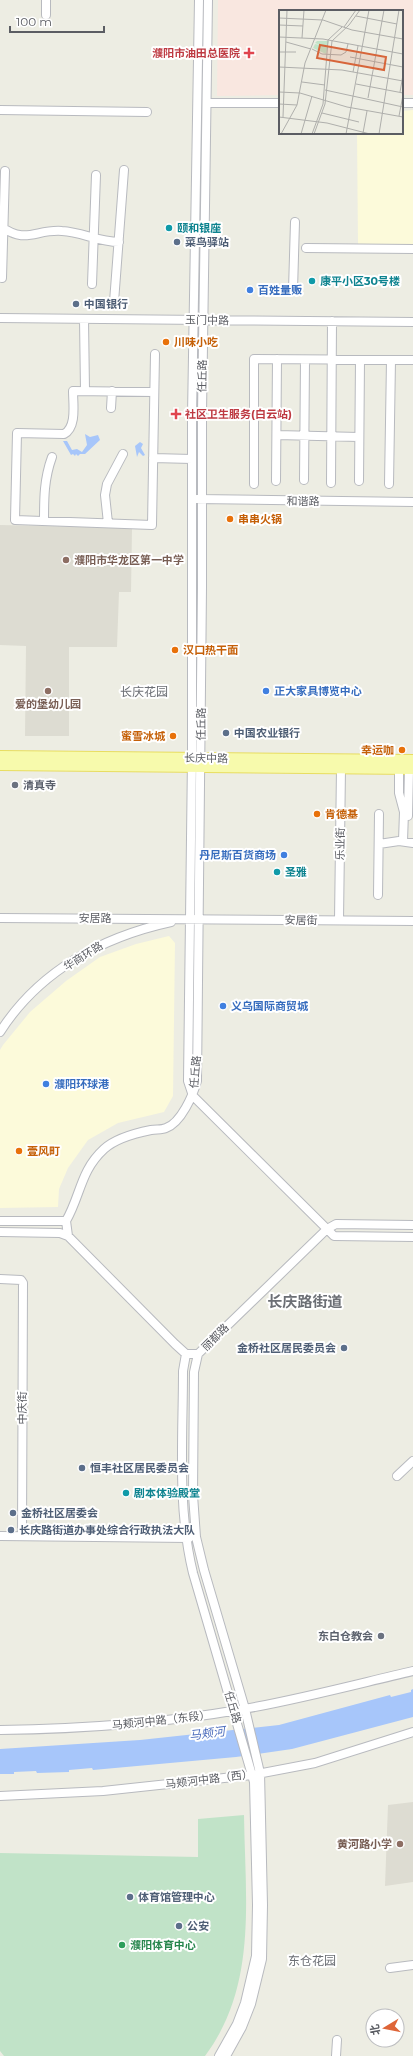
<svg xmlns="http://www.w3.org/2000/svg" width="413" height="2056" viewBox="0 0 413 2056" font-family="Montserrat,'Noto Sans SC',sans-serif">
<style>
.commercial{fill:#fcfada}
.education{fill:#dddcd2}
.medical{fill:#f9e7e0}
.green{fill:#c1e3c8}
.water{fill:#a7c6fa}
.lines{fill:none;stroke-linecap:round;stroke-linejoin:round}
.minor-casing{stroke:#b8babf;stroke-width:10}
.major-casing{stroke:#e8dd61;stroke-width:12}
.minor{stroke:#fff;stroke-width:8}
.major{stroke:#f7faac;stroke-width:10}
.health-dot{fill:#e0444e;stroke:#fff;stroke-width:1.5}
.culture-dot{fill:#0f9aa8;stroke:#fff;stroke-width:1.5}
.service-dot{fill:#5c6f8a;stroke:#fff;stroke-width:1.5}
.shop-dot{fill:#3f7fe0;stroke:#fff;stroke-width:1.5}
.food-dot{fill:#e8710a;stroke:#fff;stroke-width:1.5}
.education-dot{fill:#8d6e63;stroke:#fff;stroke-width:1.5}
.worship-dot{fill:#6b7280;stroke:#fff;stroke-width:1.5}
.leisure-dot{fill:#2e9e5b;stroke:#fff;stroke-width:1.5}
.labels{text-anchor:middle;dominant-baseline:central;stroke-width:4;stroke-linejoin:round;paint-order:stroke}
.health-label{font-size:11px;font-weight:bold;fill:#be3a42;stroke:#fff;text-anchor:end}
.culture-label{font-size:11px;font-weight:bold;fill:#0d838f;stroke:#fff;text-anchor:start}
.service-label{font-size:11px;font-weight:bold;fill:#4e5e75;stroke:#fff;text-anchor:start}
.shop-label{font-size:11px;font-weight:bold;fill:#366cbe;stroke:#fff;text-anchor:start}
.street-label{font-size:11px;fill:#5b5d63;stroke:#fff}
.food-label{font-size:11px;font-weight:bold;fill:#c56008;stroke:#fff;text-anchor:start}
.education-label{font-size:11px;font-weight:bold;fill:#785e54;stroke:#fff;text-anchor:start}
.worship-label{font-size:11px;font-weight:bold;fill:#5b616d;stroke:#fff;text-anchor:start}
.leisure-label{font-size:11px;font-weight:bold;fill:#27864d;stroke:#fff;text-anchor:start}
.neighbourhood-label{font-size:12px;fill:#6c6f75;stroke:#fff}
.water-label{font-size:12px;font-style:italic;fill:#4b6cbc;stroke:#fff}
.district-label{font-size:15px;font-weight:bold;fill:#6c6f75;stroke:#fff}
.inset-road{fill:none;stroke:#afafac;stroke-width:1}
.view{fill:#d7653a;fill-opacity:0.15;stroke:#d7653a;stroke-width:2}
.inset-edge{fill:none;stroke:#5b5d63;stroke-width:2}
</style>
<rect width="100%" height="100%" fill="#edede3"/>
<path class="commercial" d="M413 110V244L358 245 357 133H402V111Z
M169 936 175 943 173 1096 164 1112 118 1123 88 1140 68 1168 59 1189 58 1207 0 1208V1050L3 1045 30 1012 66 981 100 957 136 944Z"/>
<path class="education" d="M0 525 132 528 131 592H119L117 647H69V736H25L26 646 0 645Z
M413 1802V1882L385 1886 388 1805Z"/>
<path class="medical" d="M218 0H413V95H402V11H280V95L217 96Z"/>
<path class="green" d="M244 1815C245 1898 258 1985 205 2056H4L0 2051V1853L198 1857V1819Z"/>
<path class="water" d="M85 434 90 437 98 435 100 440 85 454H80L78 456 76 454 75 456 73 454 71 455 63 441H67L72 450 77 449 82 452 87 445Z
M140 442 143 444 141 448 145 455 143 456 139 452 137 457 135 446Z
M413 1689V1717L292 1749 236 1757 93 1770 92 1768 69 1770V1772L37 1773 36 1771 14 1772V1774H0V1749L140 1740 279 1725 390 1695 391 1697 411 1692V1690Z"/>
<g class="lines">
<defs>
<path id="minor" d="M46 15V0
M207 103H280
M402 103H413
M0 110 147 112
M0 226C27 245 35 229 62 231 82 232 98 242 119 242
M306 248 413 249
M2 278 5 171
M92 284 96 175
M293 290 295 222
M114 302 124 170
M0 318 413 322
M84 319 85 391
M154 392 73 391C73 404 77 427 64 434L17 433 15 520 152 525 155 354
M111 408 112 391
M277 435 359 437
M153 458 192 459
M304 480 305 360
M276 481 277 359
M359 481 360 360
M331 483 332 321
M254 484V359L413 360
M389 484 391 360
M197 499 413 502
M44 521C44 498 44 479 52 457
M108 523 105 495 107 484 123 454
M399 769V793L404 812 403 841
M408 816 409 769
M379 844 399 841 413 843
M378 895 379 814
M0 918 413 921
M339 920 341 768
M0 1032C39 971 102 937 171 922
M0 1221H66L68 1236
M66 1221C81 1195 80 1171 104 1149 116 1138 136 1133 151 1130 156 1129 162 1130 166 1128 181 1123 193 1095 197 1081L202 587V414L208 0
M413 1225 336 1224 327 1229 334 1236 413 1237
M0 1232 60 1233 68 1236 175 1344 186 1354H198L327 1229 193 1096 188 1081 192 757V415L199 0
M0 1279 21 1280 23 1283 22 1536
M186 1354 183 1371C183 1438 177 1508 193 1573L254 1782 257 1905 256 1956 245 2003 237 2024 219 2056
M198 1354 194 1372 193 1495 196 1537 204 1570 245 1709 260 1773 263 1905 262 1959 251 2004 242 2027 226 2056
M397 1476 413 1461
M0 1536 189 1538
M0 1730C81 1729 164 1723 244 1709 301 1699 357 1684 413 1671
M0 1796 103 1791 252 1775 315 1763 413 1732
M390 1968 413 1965
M336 2056 337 2040"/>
<path id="major" d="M0 756 413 760
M0 765 413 769"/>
</defs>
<use href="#minor" class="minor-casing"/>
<use href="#major" class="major-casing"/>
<use href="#minor" class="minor"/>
<use href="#major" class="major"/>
</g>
<g class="health-dot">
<path d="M247 47h4v4h4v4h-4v4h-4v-4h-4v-4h4z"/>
<path d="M174 408h4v4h4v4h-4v4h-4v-4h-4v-4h4z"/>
</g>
<g class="culture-dot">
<circle cx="169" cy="228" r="4"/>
<circle cx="312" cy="281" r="4"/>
<circle cx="277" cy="872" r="4"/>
<circle cx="126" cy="1493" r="4"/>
</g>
<g class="service-dot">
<circle cx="177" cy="242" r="4"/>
<circle cx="76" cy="304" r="4"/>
<circle cx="226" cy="733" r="4"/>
<circle cx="344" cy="1348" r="4"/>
<circle cx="82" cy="1468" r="4"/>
<circle cx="13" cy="1513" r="4"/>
<circle cx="11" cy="1530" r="4"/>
<circle cx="130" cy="1897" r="4"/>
<circle cx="179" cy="1926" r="4"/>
</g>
<g class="shop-dot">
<circle cx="250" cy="290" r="4"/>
<circle cx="266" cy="691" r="4"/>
<circle cx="284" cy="855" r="4"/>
<circle cx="223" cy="1006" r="4"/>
<circle cx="46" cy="1084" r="4"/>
</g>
<g class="food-dot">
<circle cx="166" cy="342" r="4"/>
<circle cx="230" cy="519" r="4"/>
<circle cx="175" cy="650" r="4"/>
<circle cx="173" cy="736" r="4"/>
<circle cx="402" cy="750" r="4"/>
<circle cx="317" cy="814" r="4"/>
<circle cx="19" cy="1151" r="4"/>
</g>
<g class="education-dot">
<circle cx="66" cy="560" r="4"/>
<circle cx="48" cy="691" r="4"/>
<circle cx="400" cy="1844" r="4"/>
</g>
<g class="worship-dot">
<circle cx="15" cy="785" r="4"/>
<circle cx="381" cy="1636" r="4"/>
</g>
<circle class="leisure-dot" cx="122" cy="1945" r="4"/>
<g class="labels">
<g class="health-label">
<text x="240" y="53">濮阳市油田总医院</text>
<text x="185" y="414" text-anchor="start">社区卫生服务(白云站)</text>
</g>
<g class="culture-label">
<text x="177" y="228">颐和银座</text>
<text x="320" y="281">康平小区30号楼</text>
<text x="285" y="872">圣雅</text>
<text x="134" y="1493">剧本体验殿堂</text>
</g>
<g class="service-label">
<text x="185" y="242">菜鸟驿站</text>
<text x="84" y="304">中国银行</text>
<text x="234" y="733">中国农业银行</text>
<text x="336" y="1348" text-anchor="end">金桥社区居民委员会</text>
<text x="90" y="1468">恒丰社区居民委员会</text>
<text x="21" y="1513">金桥社区居委会</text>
<text x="19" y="1530">长庆路街道办事处综合行政执法大队</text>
<text x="138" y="1897">体育馆管理中心</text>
<text x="187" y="1926">公安</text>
</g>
<g class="shop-label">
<text x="258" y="290">百姓量贩</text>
<text x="274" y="691">正大家具博览中心</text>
<text x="276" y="855" text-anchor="end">丹尼斯百货商场</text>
<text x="231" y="1006">义乌国际商贸城</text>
<text x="54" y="1084">濮阳环球港</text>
</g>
<g class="street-label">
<text transform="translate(207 320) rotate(1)">玉门中路</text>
<text transform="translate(202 376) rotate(-89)">任丘路</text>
<text transform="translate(303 501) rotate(1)">和谐路</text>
<text transform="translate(201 724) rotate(-90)">任丘路</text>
<text transform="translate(206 758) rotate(1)">长庆中路</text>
<text transform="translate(340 844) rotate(-89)">乐业街</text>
<text x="95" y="918">安居路</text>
<text transform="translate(301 920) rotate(1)">安居街</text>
<text transform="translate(83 956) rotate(-32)">华商环路</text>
<text transform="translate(195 1072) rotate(-85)">任丘路</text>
<text transform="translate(215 1337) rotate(-45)">丽都路</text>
<text transform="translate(22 1408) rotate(-90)">中庆街</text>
<text transform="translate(233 1707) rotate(74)">任丘路</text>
<text transform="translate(161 1720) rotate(-6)">马颊河中路（东段）</text>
<text transform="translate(209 1779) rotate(-7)">马颊河中路（西）</text>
</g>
<g class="food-label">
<text x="174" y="342">川味小吃</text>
<text x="238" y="519">串串火锅</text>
<text x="183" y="650">汉口热干面</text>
<text x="165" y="736" text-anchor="end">蜜雪冰城</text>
<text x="394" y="750" text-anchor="end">幸运咖</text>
<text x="325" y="814">肯德基</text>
<text x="27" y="1151">壹风町</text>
</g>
<g class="education-label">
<text x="74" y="560">濮阳市华龙区第一中学</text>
<text x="48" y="704" text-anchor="middle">爱的堡幼儿园</text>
<text x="392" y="1844" text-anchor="end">黄河路小学</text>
</g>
<g class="worship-label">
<text x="23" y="785">清真寺</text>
<text x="373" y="1636" text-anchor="end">东白仓教会</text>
</g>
<g class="leisure-label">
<text x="130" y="1945">濮阳体育中心</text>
</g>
<g class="neighbourhood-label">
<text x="144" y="691">长庆花园</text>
<text x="312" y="1960">东仓花园</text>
</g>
<g class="water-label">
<text transform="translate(207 1733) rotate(-7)">马颊河</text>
</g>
<g class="district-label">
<text x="305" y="1301">长庆路街道</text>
</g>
</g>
<g transform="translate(279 10)">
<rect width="124" height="124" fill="#edede3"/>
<path d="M38 31H50L47 44 34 38 36 34 41 35 36 33Z" fill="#c1e3c8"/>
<path class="inset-road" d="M77 6 118 14M0 8 44 10 73 20 124 29M0 15 24 16M65 17 77 0M0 27 44 29 124 44M23 28 25 0M7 32 32 39M33 39 43 44 62 45M0 42H17M62 45 67 42 69 34M71 47 124 57M0 57 63 60 124 71M74 62 79 36M23 72 46 75M77 74 124 83M46 80 124 97M0 82 21 83 68 97 124 107M121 82 124 65M89 88 105 0M0 94 18 95M43 103 80 112M120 106 124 85M0 107 48 113 91 124M4 107 8 0M84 123 88 101M2 124 18 95 26 53 47 0M22 124 33 86M33 124 44 94 49 30 63 17M35 124 46 94 53 31 70 15 81 0M67 124 90 0M100 124 120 0"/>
<path class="view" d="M41 35 107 47 105 60 38 48Z"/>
<rect width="124" height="124" class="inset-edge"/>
</g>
<g transform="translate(385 2028) rotate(260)"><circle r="19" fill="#ffffff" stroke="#bdbec1"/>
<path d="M0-3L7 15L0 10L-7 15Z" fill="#de6538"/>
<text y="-6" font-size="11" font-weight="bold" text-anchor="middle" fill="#5b5d63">北</text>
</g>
<path d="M10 26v6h94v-6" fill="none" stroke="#5b5d63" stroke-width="2"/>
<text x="16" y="26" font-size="12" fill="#5b5d63" stroke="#ffffff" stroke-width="3" paint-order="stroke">100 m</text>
</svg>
